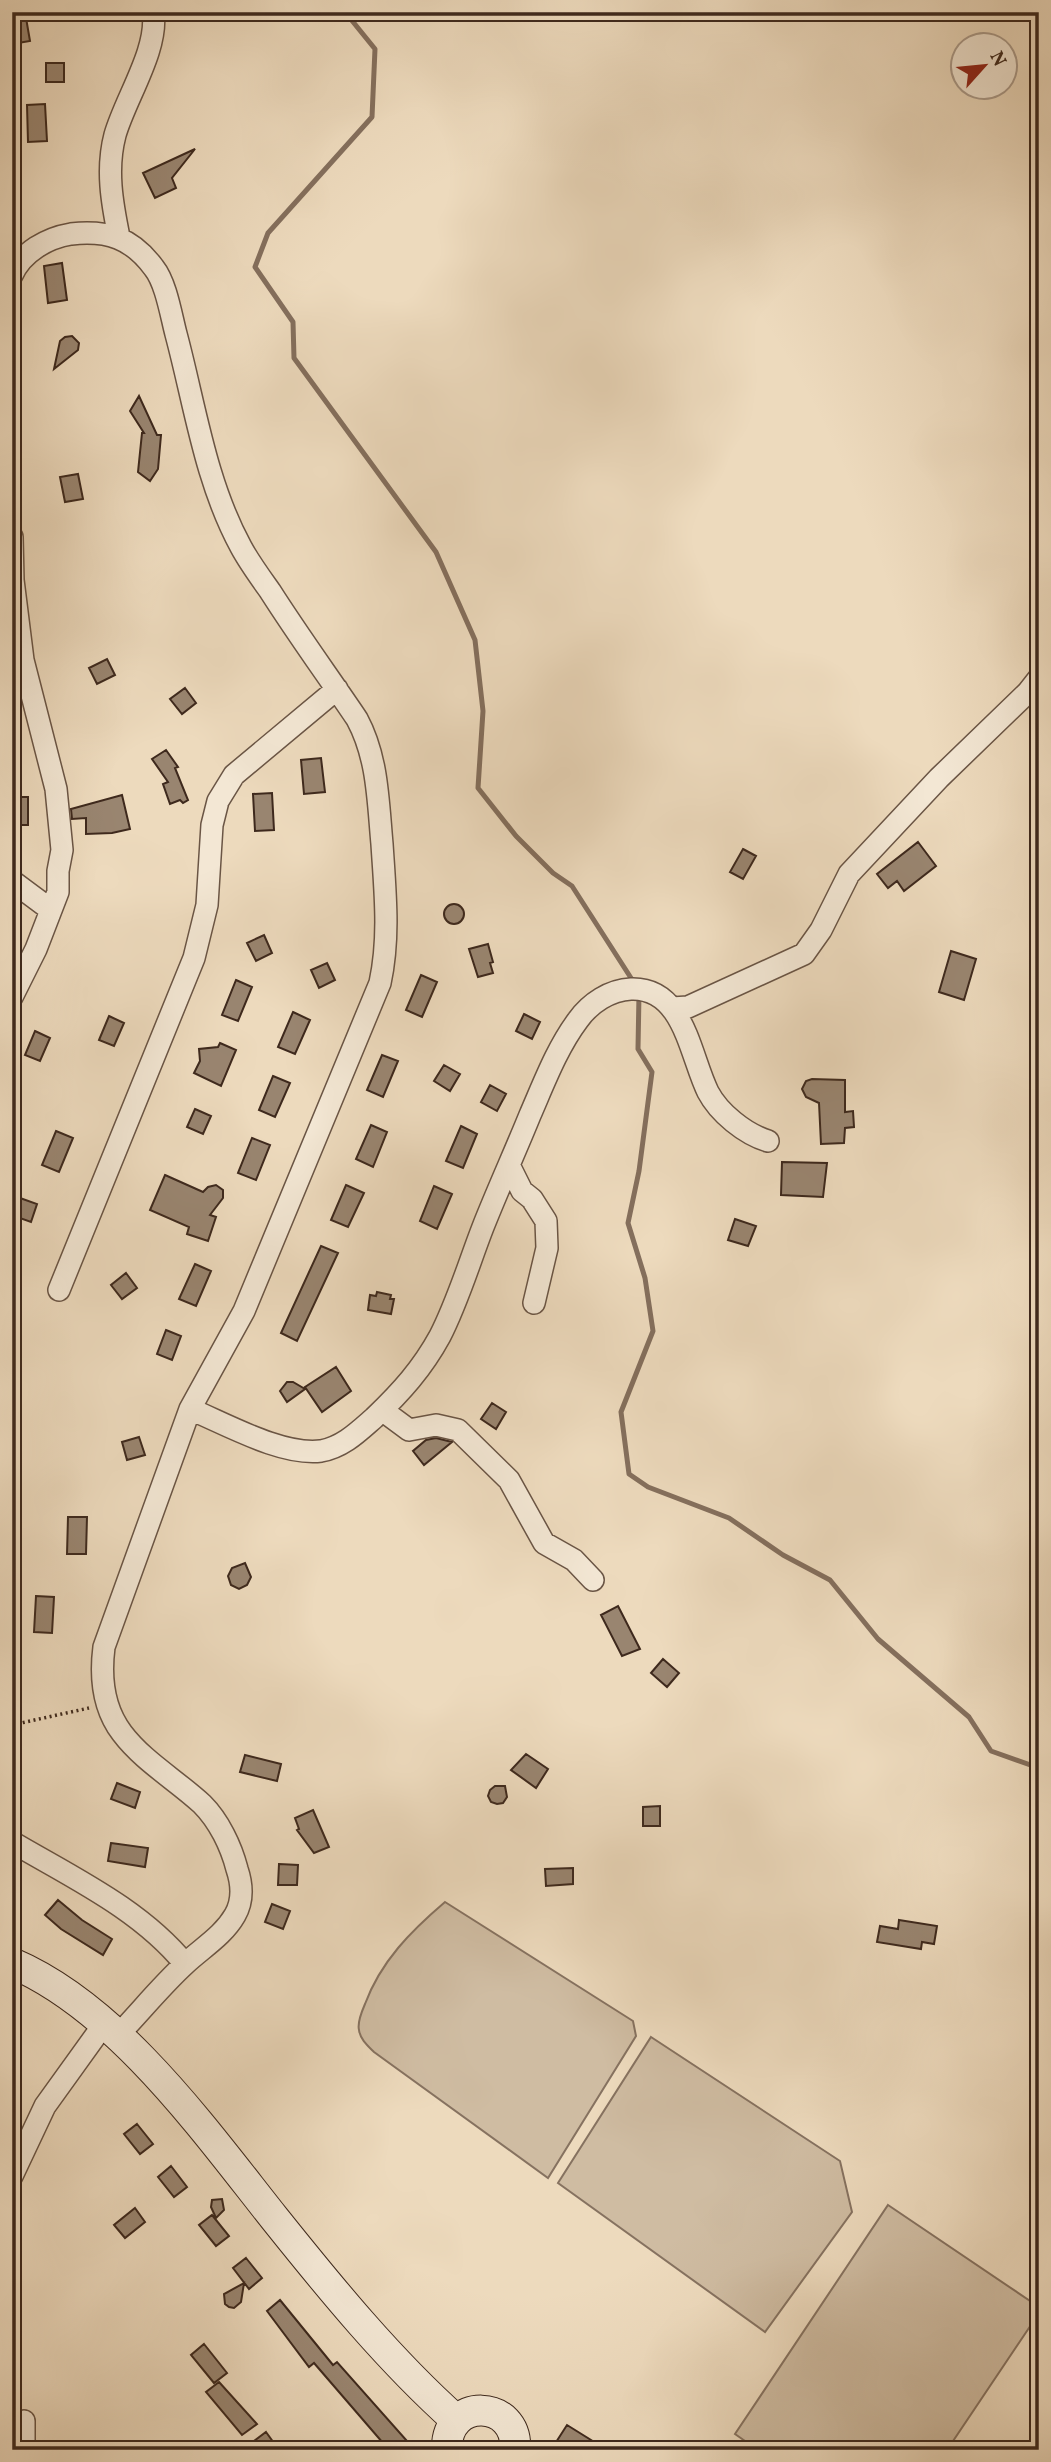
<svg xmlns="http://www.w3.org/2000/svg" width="1051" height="2462" viewBox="0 0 1051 2462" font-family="Vollkorn,serif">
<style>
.green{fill:#cfbca2;stroke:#867260;stroke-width:2}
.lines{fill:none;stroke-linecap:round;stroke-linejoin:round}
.stream{stroke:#846f5d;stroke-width:5}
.building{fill:#998570;stroke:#3e291d;stroke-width:2}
.street-casing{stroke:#6a5545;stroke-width:24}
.secondary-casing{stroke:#3e291d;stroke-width:32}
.path{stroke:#3e291d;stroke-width:3.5;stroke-dasharray:2 3.5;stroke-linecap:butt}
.street{stroke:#f3e7d4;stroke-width:21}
.secondary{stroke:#f3e7d4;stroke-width:30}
</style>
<rect width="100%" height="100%" fill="#eddabd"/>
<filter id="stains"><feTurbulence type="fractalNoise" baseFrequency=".00286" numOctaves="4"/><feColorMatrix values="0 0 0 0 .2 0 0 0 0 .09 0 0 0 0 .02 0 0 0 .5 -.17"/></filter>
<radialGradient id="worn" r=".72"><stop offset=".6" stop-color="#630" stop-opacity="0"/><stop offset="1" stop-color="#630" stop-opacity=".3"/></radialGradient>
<path class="green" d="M445 1902 633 2021 636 2036 548 2178 374 2052C368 2046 360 2039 359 2030 357 2022 362 2011 365 2004 381 1961 411 1931 445 1902Z
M651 2037 840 2161 852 2212 765 2332 558 2183Z
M888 2205 1039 2307V2313L947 2450H758L735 2434Z"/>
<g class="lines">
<path class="stream" d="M345 12 375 49 372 117 268 233 255 267 293 322 294 358 436 552 475 640 483 711 478 788 516 836 553 873 572 886 631 978
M639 994 638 1049 652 1072 639 1171 628 1223 645 1278 653 1331 621 1412 629 1474 648 1487 729 1518 783 1555 830 1580 878 1639 969 1717 991 1751 1039 1768"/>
</g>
<path class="building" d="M12 12H25L30 41 12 44Z
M46 63H64V82H46Z
M45 104 47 141 28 142 27 105Z
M195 149 172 178 176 188 155 198 143 173Z
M62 263 67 300 48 303 44 266Z
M72 336 79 343 78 350 54 369 60 341 65 337Z
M139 396 157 435H161L158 469 150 481 138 472 142 433H144L130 411Z
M78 474 83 499 65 502 60 477Z
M107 659 115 675 97 684 89 668Z
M185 688 196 703 182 714 170 699Z
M166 750 178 767 175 768 188 800 183 803 180 800 170 804 163 784 168 782 152 759Z
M321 758 325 792 304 794 301 760Z
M272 793 274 830 255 831 253 794Z
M122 795 130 829 112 833 86 834V818L72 819 71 809Z
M12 797H28V825H12Z
M918 842 936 866 904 891 897 881 888 888 877 874Z
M743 849 756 856 743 879 730 872Z
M444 914a10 10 0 1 1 20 0a10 10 0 1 1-20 0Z
M264 935 272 953 256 961 247 943Z
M488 944 493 962 490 963 493 973 478 977 469 949Z
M951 951 976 959 964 1000 939 992Z
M327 963 335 980 319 988 311 970Z
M421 975 437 982 422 1017 406 1010Z
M236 980 252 987 238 1021 222 1015Z
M293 1012 310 1020 295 1054 278 1047Z
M524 1014 540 1022 532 1039 516 1031Z
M109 1016 124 1023 114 1046 99 1040Z
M35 1031 50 1038 40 1061 25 1055Z
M220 1043 236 1050 221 1086 194 1073 200 1061 199 1049 218 1047Z
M382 1055 398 1061 383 1097 367 1090Z
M444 1065 460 1074 450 1091 434 1081Z
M273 1076 290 1083 275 1117 259 1110Z
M812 1079 845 1080V1112L853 1111 854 1127 845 1128 844 1143 821 1144 819 1103 806 1097 802 1089 806 1081Z
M490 1085 506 1094 497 1111 481 1102Z
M195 1109 211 1116 203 1134 187 1127Z
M371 1125 387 1132 373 1167 356 1159Z
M461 1126 477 1134 463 1168 446 1161Z
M56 1131 73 1138 59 1172 42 1165Z
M252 1138 270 1145 256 1180 238 1173Z
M782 1162 827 1163 823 1197 781 1195Z
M165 1175 203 1192 208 1187 216 1185 223 1190V1198L210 1215 216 1217 208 1241 187 1234 189 1227 150 1210Z
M346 1185 364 1193 348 1227 331 1220Z
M434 1186 452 1194 437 1229 420 1221Z
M20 1198 37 1204 31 1222 14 1216Z
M735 1219 756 1226 748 1246 728 1240Z
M321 1246 338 1253 297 1341 281 1333Z
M195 1264 211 1271 196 1306 179 1299Z
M126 1273 137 1288 122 1299 111 1285Z
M377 1292 391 1295 390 1299H394L391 1314 368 1310 370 1295 376 1296Z
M166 1330 181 1336 172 1360 157 1354Z
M336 1367 351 1391 322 1412 305 1387Z
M287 1382H293L305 1389 287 1402 280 1391Z
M492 1403 506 1412 496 1429 481 1419Z
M139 1437 145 1455 127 1460 122 1442Z
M436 1438 452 1442 424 1465 413 1451 426 1440Z
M68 1517H87L86 1554H67Z
M245 1563 251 1577 247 1585 239 1589 231 1585 228 1576 232 1568Z
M36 1596 54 1597 52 1633 34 1632Z
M618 1606 640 1649 622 1656 601 1615Z
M663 1659 679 1673 667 1687 651 1673Z
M526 1754 548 1769 536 1788 511 1770Z
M245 1755 281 1764 277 1781 240 1772Z
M117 1783 140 1792 135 1808 111 1799Z
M495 1786H505L507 1797 503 1803 497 1804 491 1802 488 1796 490 1790Z
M660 1806V1826H643V1807Z
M313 1810 329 1847 314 1853 297 1830 299 1829 295 1818Z
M111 1843 148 1848 145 1867 108 1861Z
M279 1864 298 1865 297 1885H278Z
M573 1868V1884L546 1886 545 1869Z
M58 1900 82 1920 112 1939 103 1955 61 1929 45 1915Z
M272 1904 290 1911 283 1929 265 1922Z
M899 1920 937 1926 934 1944 922 1942 921 1949 877 1942 880 1926 898 1929Z
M137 2124 153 2144 140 2154 124 2134Z
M171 2166 187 2187 174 2197 158 2177Z
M222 2199 224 2210 216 2218 211 2207 212 2200Z
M135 2208 145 2222 125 2238 114 2225Z
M212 2215 229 2236 216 2246 199 2225Z
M246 2258 262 2278 249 2289 233 2268Z
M244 2283 241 2302 234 2308 229 2307 225 2304 224 2294Z
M280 2300 333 2365 337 2362 415 2450H389L314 2363 309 2367 267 2311Z
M204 2344 227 2373 214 2383 191 2355Z
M219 2382 257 2424 242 2435 206 2392Z
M567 2425 607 2450H551Z
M266 2432 279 2450H261L254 2441Z"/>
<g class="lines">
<defs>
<path id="street" d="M119 237C112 203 106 169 115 135 125 99 159 49 153 12
M12 275C22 252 47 238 71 234 108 230 132 238 154 268 166 283 171 315 176 334 195 405 205 481 241 547 249 562 260 577 270 591 298 635 328 676 357 719 378 758 378 801 382 844 385 891 390 937 380 983L244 1311 190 1409 104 1647C100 1678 103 1708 122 1733 143 1761 176 1780 202 1804 219 1821 231 1846 237 1869 242 1884 243 1901 235 1915 223 1936 202 1948 185 1964 162 1985 141 2011 119 2034
M12 537 13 580 23 660 56 789 62 850 58 871V892L36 949 12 997
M12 881 51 910
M672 1008 688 1007 804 954 821 930 849 874 939 778 1028 692 1039 678
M509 1165 522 1191 532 1199 546 1221 547 1248 534 1303
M59 1290 194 958 207 905 212 825 218 801 234 775 337 689
M190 1409C226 1424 282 1456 321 1451 343 1447 358 1432 374 1418 401 1392 422 1369 440 1336 458 1301 469 1263 483 1227 498 1189 515 1152 530 1115 544 1083 557 1048 578 1020 590 1003 610 990 631 989 684 987 690 1056 708 1092 719 1113 745 1134 768 1141
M382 1410 409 1430 436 1425 458 1430 509 1480 544 1543 574 1560 593 1580
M12 1842C73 1878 140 1909 185 1964
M12 2176 45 2106 104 2024
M24 2421V2450"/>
<path id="secondary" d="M12 1963C118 2008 205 2131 275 2219 331 2289 389 2360 456 2420
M447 2450C445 2396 519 2399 515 2450"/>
</defs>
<use href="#street" class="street-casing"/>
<use href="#secondary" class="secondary-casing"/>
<path class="path" d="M12 1725 89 1708"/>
<use href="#street" class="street"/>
<use href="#secondary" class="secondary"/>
</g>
<rect width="1051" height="2462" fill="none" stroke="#eddabd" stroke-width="42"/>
<rect x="14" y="14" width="1023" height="2434" fill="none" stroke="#3e291d" stroke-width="3.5"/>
<rect x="21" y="21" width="1009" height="2420" fill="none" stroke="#3e291d" stroke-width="2"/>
<g transform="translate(984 66) rotate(63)"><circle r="33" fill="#f3e7d4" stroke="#ab9b8b" stroke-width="2"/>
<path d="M0-5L12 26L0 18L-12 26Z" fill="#8f2418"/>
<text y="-10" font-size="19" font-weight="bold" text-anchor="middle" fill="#3e291d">N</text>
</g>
<rect width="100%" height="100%" filter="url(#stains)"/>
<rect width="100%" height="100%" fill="url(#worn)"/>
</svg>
